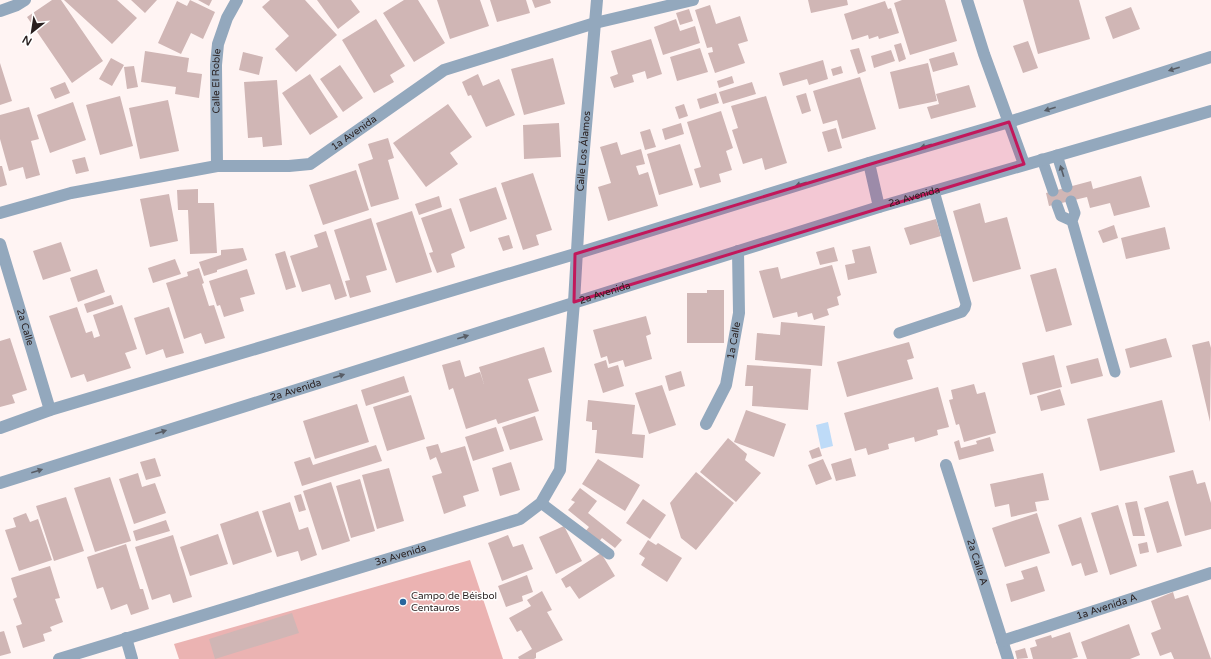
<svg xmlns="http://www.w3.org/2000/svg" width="1211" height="659" viewBox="0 0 1211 659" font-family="'Varela Round',sans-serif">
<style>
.green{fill:#ebb3b2}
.water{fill:#bedbf8}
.building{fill:#d0b6b5}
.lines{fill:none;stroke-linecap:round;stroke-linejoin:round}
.lane{stroke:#93a8bd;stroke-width:11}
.street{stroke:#93a8bd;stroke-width:12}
.oneway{fill:#585d66}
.marked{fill:#c2185b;fill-opacity:0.2;stroke:#c2185b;stroke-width:3;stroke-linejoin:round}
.poi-dot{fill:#27669d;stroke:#fff;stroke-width:1.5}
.labels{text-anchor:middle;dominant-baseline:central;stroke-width:3;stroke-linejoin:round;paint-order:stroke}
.street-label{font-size:10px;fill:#281f1f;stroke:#fff}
.poi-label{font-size:10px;fill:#281f1f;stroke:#fff;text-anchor:start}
</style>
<rect width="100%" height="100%" fill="#fff4f3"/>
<path class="green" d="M470 560 503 659H179L174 644Z"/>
<path class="water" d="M828 422 833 446 821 449 816 425Z"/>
<path class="building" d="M52 0H61L103 61 72 83 27 17Z
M64 0H117L137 18 112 44Z
M131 0H157L145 13Z
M190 0 215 12 203 39 191 33 181 54 158 43 177 1 187 6Z
M198 0H212L209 6Z
M270 0H305L337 35 296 72 275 49 289 36 262 7Z
M317 0H351L360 12 338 29Z
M404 0H418L445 43 414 62 383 13Z
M437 0H480L489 26 450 39Z
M490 0H526L530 13 497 22Z
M532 0H550L551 3 535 8Z
M808 0H847L848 5 811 13Z
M902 0H945L957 41 910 55 894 3Z
M1023 0H1079L1090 39 1038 54Z
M885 1 888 9 891 8 899 33 879 39 878 36 869 39 868 35 852 40 844 14Z
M710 5 716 24 740 16 748 41 738 44 745 63 715 73 708 53 713 52 712 47 707 48 695 10Z
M1131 7 1140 29 1113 39 1105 17Z
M689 9 693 21 680 25 676 13Z
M376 19 405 66 390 75 394 82 374 93 342 40Z
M676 19 680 31 695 26 700 43 663 55 654 27Z
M651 39 662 74 647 79 645 71 632 75 634 82 614 88 610 77 618 74 611 51Z
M1028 41 1038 68 1023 73 1013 46Z
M901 43 906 59 899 62 894 45Z
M700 48 708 72 677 81 670 57Z
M859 48 866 71 858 74 850 50Z
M891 50 895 61 874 68 871 56Z
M145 51 189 58 187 72 202 74 199 98 175 94 176 87 141 82Z
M243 52 263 57 259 75 239 70Z
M954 52 958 65 933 72 929 59Z
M111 58 124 65 112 86 99 79Z
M553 58 565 104 524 115 511 69Z
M823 60 828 79 809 85 807 79 783 86 779 73Z
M0 63 12 101 0 105Z
M928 63 937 101 899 109 890 72Z
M340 65 363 98 343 112 320 79Z
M134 66 138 87 127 89 124 67Z
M841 66 843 73 833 76 831 69Z
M310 74 338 117 310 135 282 93Z
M478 74 483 86 499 79 515 115 486 127 471 95 468 96 462 82Z
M732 76 734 83 719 88 717 81Z
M860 77 876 129 842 139 837 120 823 124 813 91Z
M277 80 282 145 263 147 262 137 248 138 244 82Z
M65 82 70 93 55 99 50 88Z
M752 82 756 94 723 104 719 92Z
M969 85 976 107 931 119 927 107 939 104 936 94Z
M716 93 719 103 700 109 697 99Z
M806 93 811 111 802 114 796 96Z
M120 96 133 146 100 155 86 105Z
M766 96 787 163 765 170 762 158 743 164 732 130 738 128 731 106Z
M168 100 179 151 140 159 129 108Z
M73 102 86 140 50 153 37 115Z
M448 104 472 137 450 153 458 164 426 187 393 143Z
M684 104 688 116 679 119 675 107Z
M29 107 39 139 31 141 40 175 26 179 23 167 9 171 0 139V115Z
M721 111 733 148 726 151 732 170 719 174 721 182 700 188 694 169 701 167 687 122Z
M559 123 561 157 524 159 523 125Z
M681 123 684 134 665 140 662 129Z
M836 128 842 148 828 152 822 132Z
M650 129 656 147 645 150 640 132Z
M388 138 394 158 388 160 399 199 371 207 358 164 373 159 368 144Z
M617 142 621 155 641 149 645 164 636 166 639 175 648 172 658 206 608 221 598 187 611 183 600 147Z
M680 144 693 185 659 195 647 154Z
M85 157 89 171 76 174 72 160Z
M0 166H2L7 185 0 187Z
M356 170 369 210 323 225 309 185Z
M533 173 552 230 536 235 539 245 523 250 501 183Z
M1141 176 1150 207 1114 216 1110 203 1090 208 1087 197 1049 206 1046 193 1091 181 1093 189Z
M496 187 507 219 470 232 459 199Z
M198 189V203H214L217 253 190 254 188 210H178L177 190Z
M169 194 178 241 150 247 140 199Z
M439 196 442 207 419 215 415 204Z
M980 203 985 223 1007 217 1021 269 973 282 953 211Z
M451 208 465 248 451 254 455 267 437 273 429 253 433 252 421 218Z
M412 211 432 272 396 283 376 223Z
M371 218 387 270 366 276 371 292 350 298 345 281 350 280 334 230Z
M936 219 941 236 910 245 904 228Z
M1114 225 1118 238 1103 243 1098 231Z
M1165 227 1170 249 1126 259 1121 238Z
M326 231 347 296 335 300 330 284 302 292 290 256 318 247 314 235Z
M509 235 513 248 503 251 498 238Z
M61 242 71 271 43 280 33 251Z
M870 246 877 273 848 280 845 265 855 263 852 250Z
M834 247 838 261 820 265 816 252Z
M243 248 247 260 217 270V272L204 276 199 262 221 255V250Z
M285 251 296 287 286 290 275 254Z
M175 259 181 274 153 283 148 268Z
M832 265 841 295 837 297 839 305 827 309 829 315 814 320 812 313 798 317 797 312 773 318 759 271 778 267 781 279Z
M199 268 204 283 202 284 209 306 214 305 225 338 205 344 201 333 184 339 166 283 188 276 187 272Z
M1056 268 1072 325 1046 332 1030 275Z
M97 269 105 292 78 302 70 278Z
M247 269 255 294 240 298 244 311 224 317 220 305 217 306 209 281Z
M707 290H724V343H687V293H707Z
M111 295 114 304 87 313 84 304Z
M122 305 137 349 125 353 131 368 87 382 84 374 71 378 49 316 77 307 86 333 92 331 94 338 100 336 93 315Z
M169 307 184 353 166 358 163 349 146 355 134 318Z
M646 316 651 334 646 336 652 359 625 367 623 360 609 364 607 356 601 358 593 330Z
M781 322 825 326 822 366 755 360 757 333 780 335Z
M10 338 27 390 12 395 15 403 0 407V341Z
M1166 338 1172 357 1130 368 1125 349Z
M1209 341 1211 348 1210 422 1192 345Z
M909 342 914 358 907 360 913 379 847 397 837 362Z
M544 347 552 372 528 379 539 411 498 424 496 419 466 429 453 388 449 390 442 365 460 360 465 377 480 372 484 384 479 367Z
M1054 355 1062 387 1030 395 1022 363Z
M1098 358 1103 376 1071 384 1066 366Z
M606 360 608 368 618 365 624 386 603 393 594 364Z
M747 365 811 369 808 410 752 406 753 386H745Z
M681 371 685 386 669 391 665 376Z
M404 376 409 392 366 406 361 390Z
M974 384 977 394 985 392 996 433 964 442 959 424 956 425 949 400 953 399 951 390Z
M662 385 676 425 649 434 635 393Z
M938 387 949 427 937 430 938 435 915 442 914 437 888 444 889 449 868 455 866 448 855 451 844 413Z
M1060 389 1065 405 1041 411 1037 396Z
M411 395 425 439 387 451 373 407Z
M588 400 635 405 632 434 645 435 643 458 595 453 597 430H592V422L586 421Z
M1162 400 1175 452 1100 471 1087 419Z
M357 404 369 442 315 459 303 421Z
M746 410 786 424 774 457 734 442Z
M535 416 543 440 510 450 502 427Z
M496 427 504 451 473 461 465 437Z
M990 437 994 451 959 460 954 442 959 440 961 448 977 444 976 441Z
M728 438 747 454 745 460 761 473 736 502 700 472Z
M438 444 441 453 465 446 479 491 463 496 466 506 444 514 432 476 442 473 436 457 430 460 426 447Z
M376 445 382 461 302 486 294 462 310 457 313 465Z
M819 447 822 456 812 459 809 451Z
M155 458 161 476 146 480 140 462Z
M851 458 856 476 836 481 831 464Z
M598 459 640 485 625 511 582 484Z
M823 459 832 479 816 485 808 465Z
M511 462 520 490 500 496 492 468Z
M389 468 404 521 377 529 362 475Z
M1193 470 1197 484 1205 482 1211 503V529L1185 536 1169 476Z
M696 472 734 503 696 550 681 538 670 503Z
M138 473 142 487 155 483 166 513 134 524 119 479Z
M1043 473 1049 500 1035 502 1037 511 1011 517 1009 504 995 507 990 484Z
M110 477 131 541 95 552 74 488Z
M360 479 375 531 351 538 336 486Z
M331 482 350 541 322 550 303 491Z
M580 488 597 501 588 513 622 540 615 548 602 538 596 545 583 534 589 527 568 510 575 502 571 500Z
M301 494 306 510 299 512 294 496Z
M66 497 84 551 54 561 36 506Z
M643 499 666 515 650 539 626 523Z
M1137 501 1145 536H1133L1125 503Z
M1168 501 1182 546 1157 553 1144 508Z
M290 502 299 530 308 527 317 555 301 561 298 551 277 557 262 511Z
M1118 505 1137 566 1110 575 1091 513Z
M258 511 272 552 233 565 220 524Z
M26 513 30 522 38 519 52 560 19 571 5 530 16 527 13 518Z
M1037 513 1050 553 1005 567 992 528Z
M1081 517 1098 572 1085 576 1081 563 1072 566 1058 525Z
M166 520 170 531 136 541 133 531Z
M564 526 582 561 556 574 539 537Z
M218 534 228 564 190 576 180 547Z
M173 535 192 597 173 603 170 594 152 600 135 547Z
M508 535 513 547 523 544 533 569 502 581 488 543Z
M648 540 656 545 658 543 682 558 667 582 641 565 645 558 639 554Z
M1147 542 1149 552 1140 554 1138 544Z
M126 544 140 589H143L149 609 131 615 127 604 111 610 103 587 97 589 87 557Z
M601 553 615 576 579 599 570 586 566 588 561 579Z
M50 566 60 598 55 599 63 622 50 627 52 631 43 634 45 641 23 648 16 626 22 624 13 599 17 597 11 578Z
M1037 566 1045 591 1011 602 1006 584 1024 579 1021 571Z
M527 575 533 592 522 596 523 601 506 607 498 586Z
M542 591 552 610 547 612 563 640 536 653V658L534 659H519L518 657 532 649 521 630 517 632 509 618 531 606 527 600Z
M1173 592 1175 599 1188 595 1211 659H1174L1171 652 1160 656 1151 633 1161 629 1151 601Z
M292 613 299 633 215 659 209 639Z
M1129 624 1140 655 1130 659H1087L1081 642Z
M4 631 11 653 0 656V632Z
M1070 632 1078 657 1071 659H1033L1030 648 1037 646 1035 640 1051 635 1052 638Z
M1025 648 1028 658 1017 659 1015 651Z"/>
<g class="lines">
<path class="lane" d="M1057 155 1067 187
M1042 159 1053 191
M1071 201 1075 213 1072 221 1115 372
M1057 205 1061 216 1072 221
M899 333 962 312 965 308 966 304 934 191
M541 503 609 554"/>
<g class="street">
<path d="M967 0 984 54 1024 164"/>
<path d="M0 11 17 5 25 0"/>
<path d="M869 163 879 207"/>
<path id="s1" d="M217 166 216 65 218 44 227 18 237 0"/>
<path id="s2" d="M0 213 71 193 217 166H289L310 164 444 70 595 23 693 0"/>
<path id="s3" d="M0 244 50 410"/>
<path id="s4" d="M706 424 726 385 739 313 738 251"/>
<path d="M0 428 50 410 575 254 869 163 1009 122 1211 57"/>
<path id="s5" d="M946 465 1008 659"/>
<path id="s6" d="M0 483 879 207 1211 111"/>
<path d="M126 638 132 659"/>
<path id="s7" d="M1002 641 1211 573"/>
<path id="s8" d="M59 659 520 519 541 503 560 470 574 302 581 183 597 0"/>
</g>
</g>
<defs><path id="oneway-solid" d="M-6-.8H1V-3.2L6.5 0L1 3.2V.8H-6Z"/></defs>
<g class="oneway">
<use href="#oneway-solid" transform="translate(1174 69) rotate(162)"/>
<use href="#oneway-solid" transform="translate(1050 109) rotate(162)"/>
<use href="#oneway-solid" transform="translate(926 146) rotate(164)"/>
<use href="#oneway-solid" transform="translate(1062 171) rotate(-107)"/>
<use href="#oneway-solid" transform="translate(801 184) rotate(163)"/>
<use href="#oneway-solid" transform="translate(463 337) rotate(-17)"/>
<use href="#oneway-solid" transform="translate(339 376) rotate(-17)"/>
<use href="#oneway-solid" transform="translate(161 432) rotate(-17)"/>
<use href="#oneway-solid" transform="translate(37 471) rotate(-17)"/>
</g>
<path class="marked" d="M1009 122 1024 164 574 302 575 254Z"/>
<circle class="poi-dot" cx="403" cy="602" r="4"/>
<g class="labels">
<g class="street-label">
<text stroke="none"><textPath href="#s1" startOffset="85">Calle El Roble</textPath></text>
<text stroke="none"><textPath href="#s2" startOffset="369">1a Avenida</textPath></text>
<text stroke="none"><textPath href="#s8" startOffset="866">Calle Los Álamos</textPath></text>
<text stroke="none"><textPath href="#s6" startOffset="958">2a Avenida</textPath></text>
<text stroke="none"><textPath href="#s6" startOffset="634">2a Avenida</textPath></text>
<text stroke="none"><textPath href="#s3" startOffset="87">2a Calle</textPath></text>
<text stroke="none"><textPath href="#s4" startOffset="89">1a Calle</textPath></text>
<text stroke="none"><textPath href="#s6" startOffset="310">2a Avenida</textPath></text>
<text stroke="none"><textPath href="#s8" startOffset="357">3a Avenida</textPath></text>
<text stroke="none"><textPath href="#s5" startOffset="102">2a Calle A</textPath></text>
<text stroke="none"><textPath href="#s7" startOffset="110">1a Avenida A</textPath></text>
</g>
<g class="poi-label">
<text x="411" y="596">Campo de Béisbol<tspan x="411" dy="12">Centauros</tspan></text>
</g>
</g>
<g transform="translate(32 32) rotate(210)" stroke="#ffffff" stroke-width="3" paint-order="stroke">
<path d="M0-3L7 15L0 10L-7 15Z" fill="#281f1f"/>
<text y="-6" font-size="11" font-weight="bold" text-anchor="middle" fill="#281f1f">N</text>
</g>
</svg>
